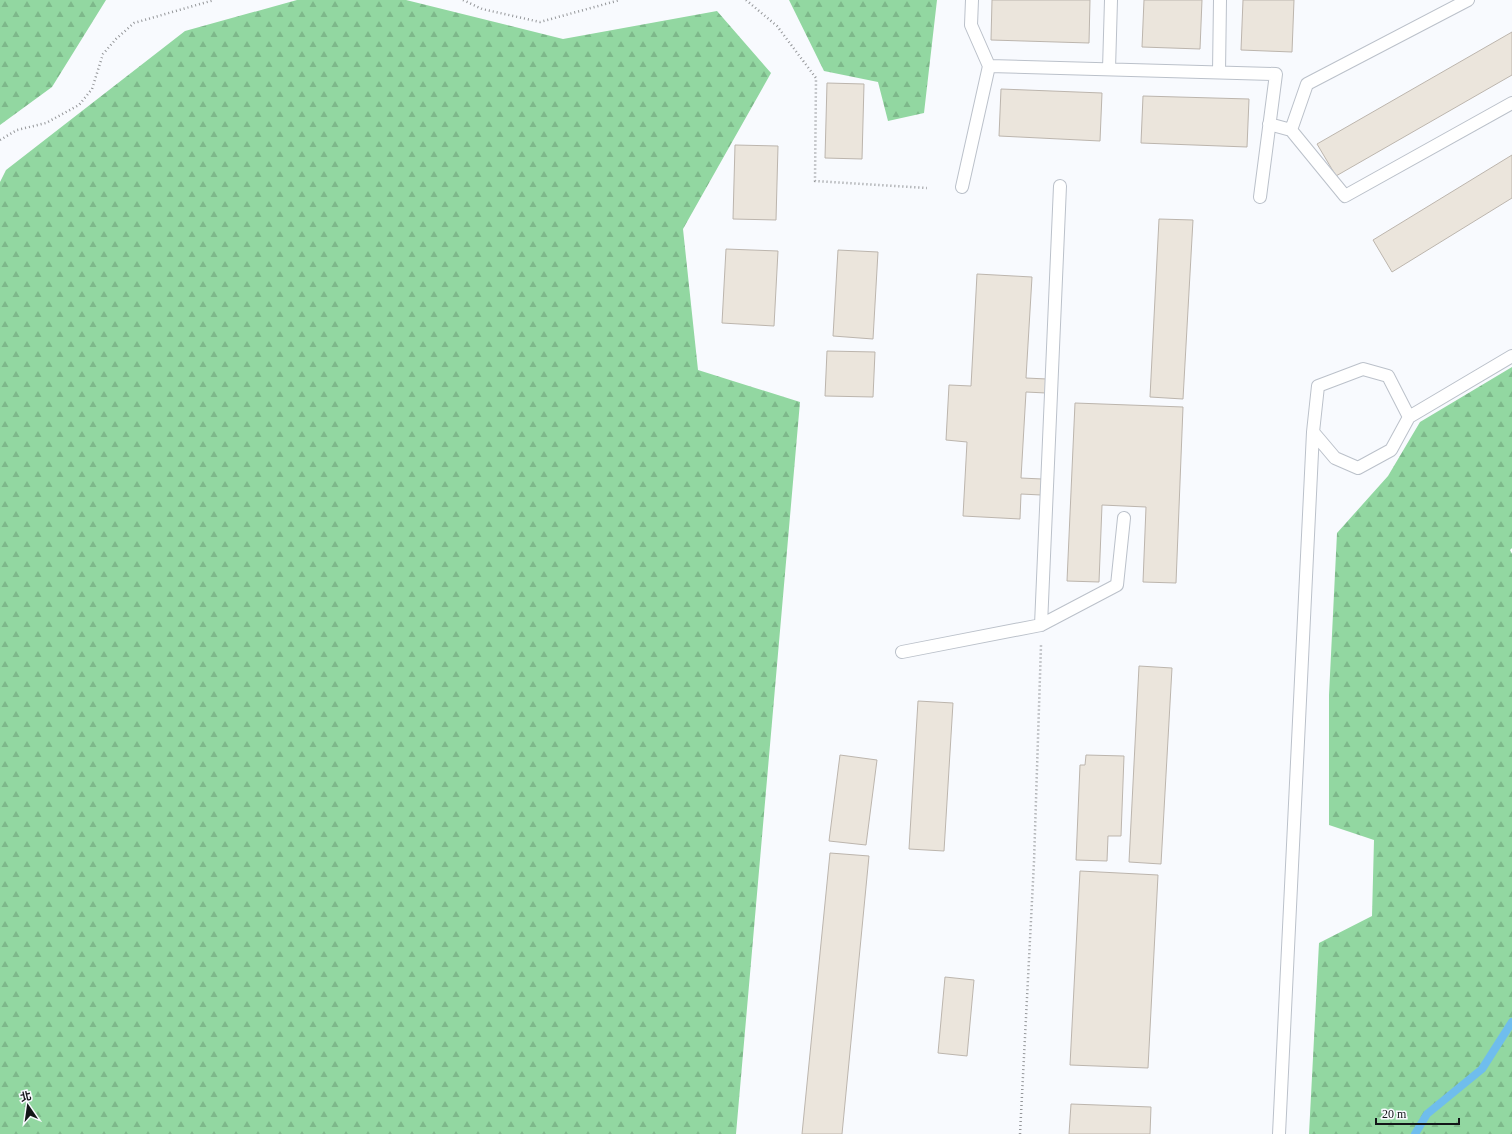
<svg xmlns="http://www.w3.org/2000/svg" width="1512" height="1134" viewBox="0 0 1512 1134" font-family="'Times New Roman','Noto Sans TC',serif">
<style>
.forest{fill:url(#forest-firs)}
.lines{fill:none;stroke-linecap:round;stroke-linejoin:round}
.stream{stroke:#6fbded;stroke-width:8}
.building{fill:#ebe5dc;stroke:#bcb5ad}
.service-casing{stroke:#bbc1ca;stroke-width:14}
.path{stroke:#949699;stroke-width:2.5;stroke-dasharray:1 3;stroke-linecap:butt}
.service{stroke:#fff;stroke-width:12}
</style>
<defs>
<pattern id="forest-firs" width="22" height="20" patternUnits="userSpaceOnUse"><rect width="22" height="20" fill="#92d7a1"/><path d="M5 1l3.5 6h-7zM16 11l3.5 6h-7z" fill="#7db88a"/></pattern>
</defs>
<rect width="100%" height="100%" fill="#f8fafe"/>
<path class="forest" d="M0 0H106L52 87 0 125Z
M297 0H406L563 39 717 11 771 73 683 229 698 370 800 402 736 1134H0V182L6 170 185 31Z
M789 0H937L924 113 888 121 878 82 824 71Z
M1512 367V548L1510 550 1512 554V1134H1309L1319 943 1372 916 1374 840 1329 825V695L1337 533 1388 476 1420 422Z"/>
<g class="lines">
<path class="stream" d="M1415 1134 1427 1114 1482 1069 1512 1022"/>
</g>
<path class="building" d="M992 0H1090L1089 43 991 40Z
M1144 0H1202L1200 49 1142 47Z
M1243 0H1294L1292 52 1241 50Z
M1512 32V75L1336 176 1317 144Z
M827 83 864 84 862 159 825 158Z
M1001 89 1102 93 1100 141 999 136Z
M1143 96 1249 99 1247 147 1141 143Z
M735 145 778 146 776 220 733 219Z
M1512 155V198L1392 272 1373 240Z
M1159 219 1193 220 1183 399 1150 397Z
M726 249 778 251 774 326 722 323Z
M838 250 878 252 873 339 833 336Z
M977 274 1032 277 1026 378 1047 379 1046 393 1026 392 1021 478 1042 479 1041 495 1021 494 1020 519 963 516 967 442 946 440 949 385 971 386Z
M827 351 875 352 873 397 825 396Z
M1075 403 1183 407 1176 583 1143 582 1146 507 1102 505 1099 582 1067 581Z
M1139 666 1172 668 1161 864 1129 862Z
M918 701 953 703 944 851 909 849Z
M840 755 877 760 866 845 829 841Z
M1086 755 1124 756 1121 836H1108L1107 861 1076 860 1080 765H1085Z
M830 853 869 856 842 1134H802Z
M1080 871 1158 875 1148 1068 1070 1065Z
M945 977 974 980 967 1056 938 1053Z
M1071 1104 1151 1107 1150 1134H1069Z"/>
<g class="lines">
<defs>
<path id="service" d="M972 0 971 25 989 66
M1109 69 1111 0
M1219 72 1220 0
M1269 124 1291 130 1345 196 1512 103
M1291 130 1307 84 1468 0
M962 187 989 66 1276 74 1260 197
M1363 369 1388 376 1409 417 1391 450 1358 468 1335 458 1313 432 1318 386Z
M1409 417 1512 356
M1041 625 1060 186
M902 652 1041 625 1117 585 1124 518
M1279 1134 1313 432"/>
</defs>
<use href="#service" class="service-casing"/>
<path class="path" d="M463 0 482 9 540 22 620 0
M746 0 777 26 816 78 815 181 927 188
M0 140 17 130 46 123 79 105 92 89 103 54 116 39 134 23 214 0
M1020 1134 1034 862 1041 645"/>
<use href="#service" class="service"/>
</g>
<g transform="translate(28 1106) rotate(347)" stroke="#f8fafe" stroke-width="3" paint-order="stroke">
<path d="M0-3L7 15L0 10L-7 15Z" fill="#131518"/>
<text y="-6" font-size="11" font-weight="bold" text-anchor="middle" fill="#131518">北</text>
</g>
<path d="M1376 1118v6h83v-6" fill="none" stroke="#131518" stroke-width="2"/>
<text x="1382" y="1118" font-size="12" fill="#131518" stroke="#f8fafe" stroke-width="3" paint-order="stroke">20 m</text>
</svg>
